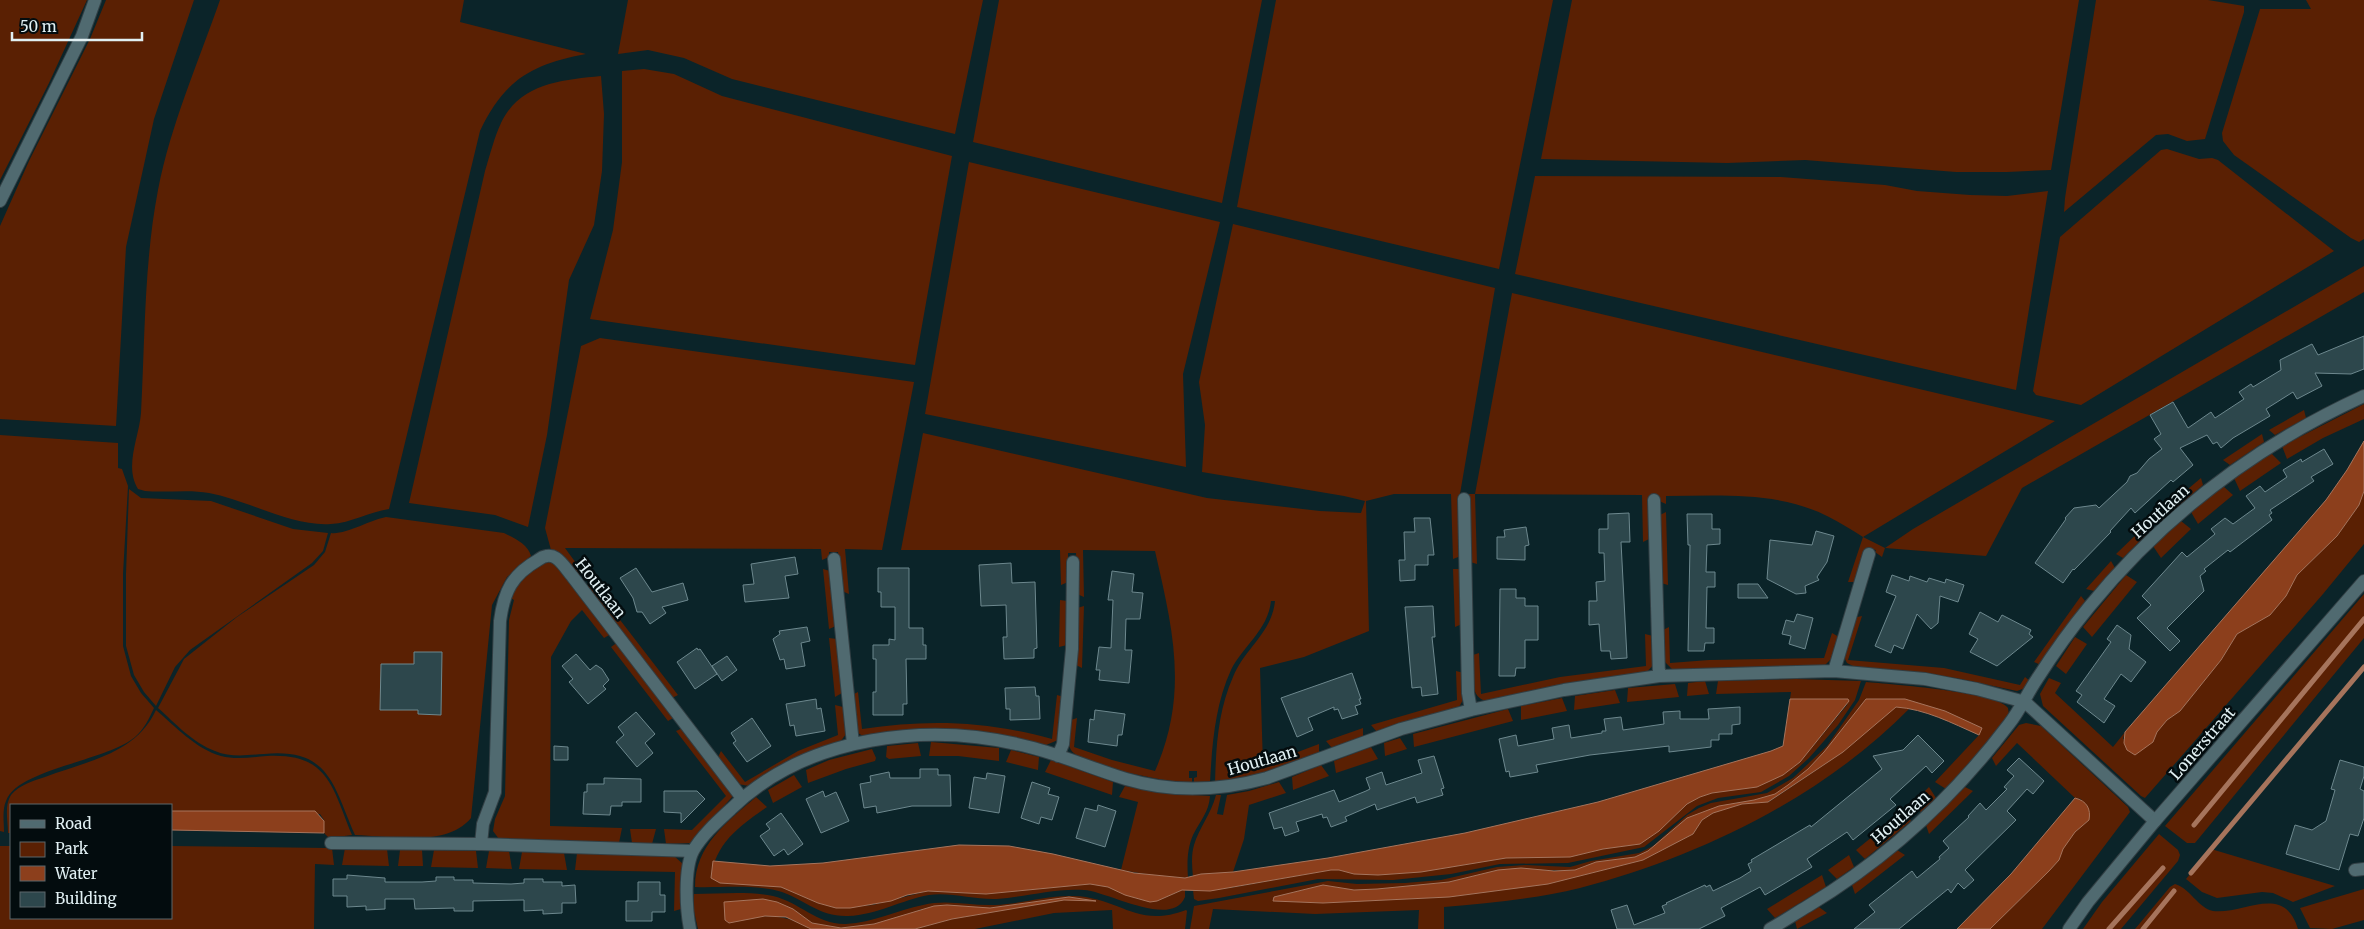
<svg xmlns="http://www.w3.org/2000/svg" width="2364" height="929" viewBox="0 0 2364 929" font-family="Merriweather,serif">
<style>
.green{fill:#5a2003}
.water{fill:#8c3f1c;stroke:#a6745c}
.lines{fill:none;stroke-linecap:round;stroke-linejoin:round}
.stream{stroke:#a6745c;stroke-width:5}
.building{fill:#2d474c;stroke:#6d888e}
.street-casing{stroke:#323f44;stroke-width:14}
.secondary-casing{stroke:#323f44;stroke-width:14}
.street{stroke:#506a70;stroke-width:12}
.secondary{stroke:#506a70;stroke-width:12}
.labels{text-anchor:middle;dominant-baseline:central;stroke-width:5;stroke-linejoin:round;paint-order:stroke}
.street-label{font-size:16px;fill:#e1f0f3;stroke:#030c0e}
</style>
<rect width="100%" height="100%" fill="#0b2429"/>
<path class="green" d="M0 0H87L49 83 0 180Z
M106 0H194L154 119 126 247 116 426 0 419V226L29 161 90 39Z
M220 0H464L460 22 586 54C532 64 504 80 480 131L389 509C369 512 351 523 331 524 293 527 247 500 209 493 189 489 166 493 145 491L138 489C124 466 139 438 141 413 145 339 144 263 158 190 171 124 198 63 220 0Z
M628 0H983L955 134 732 79 684 58 648 50 618 54Z
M999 0H1262L1222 203 973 142Z
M1276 0H1553L1499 269 1237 207Z
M1572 0H2079L2051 170 2007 172H1956L1805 160 1727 163 1541 159Z
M2096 0H2208L2244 6V12L2205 139 2187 141 2168 134 2156 135 2064 212 2065 198Z
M2306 0H2364V239L2359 242 2351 238 2234 155 2223 141 2222 133 2260 9H2311Z
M644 69 674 74 722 96 952 156 915 365 590 319 613 230 622 162V71Z
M601 76 604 114 602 171 594 225 569 280 547 435 528 527 495 515 409 503 485 171C490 155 494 138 501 123 520 83 562 80 601 76Z
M2167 149 2199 159 2212 158 2218 160 2334 251 2081 405 2036 395 2033 391 2060 237 2161 150Z
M969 162 1220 222 1183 374 1186 467 925 414Z
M1535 176 1781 177 1885 185 1917 191 1970 195 2007 196 2048 191 2016 390 1515 274Z
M1233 224 1495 288 1460 494 1461 556 1453 559 1451 494H1394L1366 501 1369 631 1304 657 1260 668 1263 765 1319 744V753L1256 776 1215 783C1216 746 1218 711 1233 677 1244 649 1272 633 1275 601H1271C1268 630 1243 646 1231 670 1215 705 1212 745 1210 783H1194V778L1197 777V771H1189V778H1192V783C1172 783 1080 766 1071 750 1066 742 1070 728 1071 720L1077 718 1074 747 1112 760 1155 771C1189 693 1173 630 1155 551L1083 550 1084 597 1077 594 1076 553H1068V582L1061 585 1060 550H901L923 433 1207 498 1320 511 1361 513 1365 501 1344 496 1202 472 1205 425 1199 382Z
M2364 266V292L2022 488 1986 556 1885 548 1882 557 1875 552 1876 550 1868 548 1856 582H1848L1863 537C1852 530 1841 523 1829 517 1779 491 1721 496 1666 496V504L1659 501 1651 538 1643 542 1642 495 1475 494 1477 564 1470 562 1469 494H1475L1512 293 2055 421 1863 537 1885 548 1913 529Z
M600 338 914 382 882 550 845 549 849 594 842 591 838 552H829V557L822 560 821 549 565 548 584 574 578 576 551 550 545 528 581 346Z
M2364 404V419L2323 438 2287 459 2282 446Z
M2304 410 2306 418 2275 435 2269 430Z
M2262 434 2264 442 2230 465 2223 460Z
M0 435 118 443V468L122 469 128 486 123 574V646L131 676 141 693 154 708C149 719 144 729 135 737 107 761 17 769 6 801 2 810 4 822 4 832L0 831Z
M2271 453 2281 463 2240 491 2234 478Z
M2201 478 2203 485 2158 524 2151 520Z
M2223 486 2233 495 2198 524 2191 512Z
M129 489 141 498 211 501 293 529 328 533 323 551 312 563 190 650 175 667 156 706 144 692 134 675 126 646V574Z
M2364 491V544L2323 594 2145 798 2141 796 2043 706 2040 694 2049 678 2061 683 2055 693 2113 747 2125 732 2123 739 2153 742 2157 732 2167 720 2180 711 2221 660 2237 634 2270 615 2286 596 2297 575 2337 536 2359 505Z
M1666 512 1668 585 1661 583 1660 515Z
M386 517 504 533C514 538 528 544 531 556L507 577 492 605 471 818C446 848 391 836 355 835 333 785 330 748 264 754 248 755 231 758 215 751 193 743 175 723 158 708L184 659 237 617 314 565 325 552 331 533C345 535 370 520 386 517Z
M2181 521 2191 529 2161 558 2153 546Z
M2145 526 2148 533 2123 558 2116 554Z
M554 561 611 634 604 638 582 610 571 621 551 657 550 826 622 828 619 843 499 839 493 831 495 819 505 796 509 620 514 600 509 597C521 578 530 563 554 561Z
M2111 561 2115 568 2094 591 2086 589Z
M823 569 830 571 836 626 829 629Z
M1453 569H1461L1462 624 1455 627Z
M2126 575 2137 582 2092 637 2083 627Z
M590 581 678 695 672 698 587 586Z
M2364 594V638L2195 843H2187L2165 826Z
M2081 596 2085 601 2041 665 2034 662Z
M1060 600 1067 601V645L1059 647Z
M1084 606 1082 668 1076 665 1077 608Z
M1862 616 1848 660 1944 668 2020 685 2025 677 2031 682 2025 688 2017 691 1956 678 1853 666 1847 663 1843 655 1853 618Z
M1669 627 1670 663 1709 660 1824 658 1832 633 1839 637 1832 658 1825 665 1673 670 1664 661 1663 630Z
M1645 634 1653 636V665L1647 672 1486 701C1468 697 1473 670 1473 655L1479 653 1481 694 1560 677 1646 666Z
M2075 637 2087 644 2066 674 2056 666Z
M829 638 837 639 842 693 835 697Z
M618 642 675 717 668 721 611 647Z
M1456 671 1464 673V698L1459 707 1377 732 1371 725 1457 700Z
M1796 679 1861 681 1855 700 1838 725 1809 758 1789 776 1761 792 1718 798 1697 806 1644 847 1568 863 1500 864 1451 874 1393 880 1318 879 1219 898 1198 901 1194 899 1193 890 1230 888 1331 870H1339L1354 874 1378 875 1421 872 1506 858 1570 857 1603 849 1640 844 1659 831 1687 804 1700 797 1712 793 1757 787 1783 775 1800 762 1847 705 1848 699H1790L1791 692 1716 694 1718 681Z
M1705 681 1709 694 1687 696 1688 683Z
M1866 682C1889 684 1998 692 2008 708L2009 715 1968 766 1946 789 1935 782 1979 735 1982 728 1945 711 1867 699 1824 752 1808 769 1788 785 1775 794 1754 800 1735 803 1687 818 1648 851 1635 857 1596 862 1575 870H1498L1449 882 1377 889 1354 890 1323 885 1274 897 1273 901 1323 903 1449 897 1548 884 1643 860 1693 834 1702 820 1713 813 1742 804 1769 802 1843 752 1890 711 1896 707 1910 708C1823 797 1699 857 1580 888 1535 899 1489 903 1444 907V929H1418L1419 910 1315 914 1213 909 1209 929H1190L1194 906 1328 881 1357 884 1405 883 1441 880 1497 867 1525 865 1570 867 1591 861 1639 853 1653 846 1687 815 1699 808 1711 803 1767 793 1793 778 1827 746 1859 700Z
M1675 684 1679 697 1627 702 1628 688Z
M1615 690 1620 703 1574 710 1575 696Z
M858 692 862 729C929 719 986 721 1052 739L1057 695 1064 697 1058 740 1046 745 1022 739 863 736 858 733 852 695Z
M1562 698 1567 711 1521 720V706Z
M835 705 843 707 846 734 840 742 749 786 738 784 718 757 721 751 745 782 798 751 838 735Z
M1508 709 1513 721 1414 747 1413 734Z
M156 710C176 727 196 749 221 756 236 760 252 757 267 756 329 753 332 787 352 835L329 838 324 833V820L320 814 171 811V805H11V833H8C8 821 4 806 11 795 19 785 33 781 45 777 87 761 136 754 156 710Z
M2026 723 2041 726 2128 807 2130 812 2042 929H1990L2049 871 2059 860 2062 849 2075 832 2089 820 2081 799 2075 798 2017 743 1996 766 1992 758 2019 725Z
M683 728 732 793V797L691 843 666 844 664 829 692 830 726 796 676 731Z
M1363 728V736L1332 748 1326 741Z
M1400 738 1407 749 1385 756 1384 743Z
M931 742 999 748V761L958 756H929Z
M918 743 921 756 889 759 886 757 887 746Z
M1371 747 1378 759 1336 773 1334 761Z
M872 749 876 758 875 761 846 769 808 783 806 770 829 760Z
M1011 750 1039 757 1038 770 1006 762Z
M1051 760 1113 782 1112 795 1045 772Z
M1321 765 1329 776 1293 790 1292 777Z
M794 775 802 787 773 803 768 790Z
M1279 782 1286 793 1249 805 1244 839 1233 872 1201 874 1193 877C1192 866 1191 856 1194 845 1199 828 1211 814 1216 795H1221L1217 814 1223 815 1227 795 1249 791Z
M1125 786 1159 793 1210 796C1209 812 1200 821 1193 835 1187 849 1187 863 1188 878L1158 876 1121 870 1138 802 1119 797Z
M1929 787 1936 798 1921 812 1911 805Z
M1965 787 1973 791 1929 834 1926 825Z
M756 797 767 807C740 826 715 843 711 878L781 887 818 903 836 908 873 905 928 891 986 894 1090 884 1108 887 1138 899 1157 901 1185 889V897C1172 929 1107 891 1084 890 1054 888 1026 897 997 899 975 900 951 892 929 895 901 900 877 915 848 916 820 917 807 901 782 892 758 884 720 888 695 887 695 845 727 822 756 797Z
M1905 810 1911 821 1865 859 1856 850Z
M630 829H656L652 844 632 843Z
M2159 834 2178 850 2180 855 2178 861 2121 929H2083L2102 902Z
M0 846H11V918H171V846L327 848H332L334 865 315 864 314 929H0Z
M345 848 387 849 389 866 342 865Z
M2211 849 2335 886 2293 902 2273 893 2262 892 2217 898 2202 892 2186 879Z
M400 850H422L423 866H398Z
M434 850 476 851 478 868 431 867Z
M1897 850 1905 855 1855 894 1852 885Z
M489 851H509L512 869 486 868Z
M522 852 564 853 567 870 519 869Z
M577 853 674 856 683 864 681 909 674 911 675 872 575 870Z
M1849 855 1854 867 1837 879 1828 870Z
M1822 875 1826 887 1775 918 1767 909Z
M2175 884C2190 888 2198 908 2213 911 2243 915 2284 882 2298 929H2135L2170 887Z
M2364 889V920L2332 929 2310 928 2300 908Z
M694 894C718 894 749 891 773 896 799 902 818 925 846 924 873 923 897 910 923 905 947 899 970 906 995 905 1021 904 1046 895 1073 896 1120 897 1136 929 1186 910L1187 911 1185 929H1113L1112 910 1054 913 975 929H915L952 919 1064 900H1088L1069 897 990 908 921 909 907 916 874 924 841 928 812 923 793 909 777 902 729 923C761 914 782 912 811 929H698L693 907Z
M1819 907 1827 913 1797 929 1795 921Z"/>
<path class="water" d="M2364 441V491L2359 505 2337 536 2297 575 2286 596 2270 615 2237 634 2221 660 2180 711 2167 720 2157 732 2153 742 2135 755 2127 750 2124 743 2125 732 2326 500 2347 470Z
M1790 699H1848L1849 701 1800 762 1783 775 1757 787 1712 793 1700 797 1687 804 1659 831 1640 844 1603 849 1570 857 1506 858 1421 872 1378 875 1354 874 1339 870H1331L1210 891 1182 890 1157 901 1150 902 1125 895 1108 887 1090 884 986 894 928 891 907 895 891 901 850 908H836L818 903 781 887 720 883 711 878 713 861 770 866 823 863 959 845 1009 846 1053 854 1134 873 1185 878 1201 874 1233 872 1328 858 1465 833 1598 802 1771 751 1783 746Z
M1866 699H1905L1945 711 1982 728 1979 735C1952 723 1925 709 1896 707L1843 752 1768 802 1742 804 1713 813 1702 820 1693 834 1643 860 1548 884 1449 897 1323 903 1273 901 1274 897 1323 885 1354 890 1377 889 1449 882 1498 870 1521 868 1554 871 1575 870 1596 862 1635 857 1648 851 1687 818 1719 806 1754 800 1775 794 1788 785 1808 769 1824 752Z
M2075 798C2087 801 2091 809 2089 820L2075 832 2063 849 2059 860 2049 871 1990 929H1957L2011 874Z
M171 811H315L324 821V833L171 830Z
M1069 897 1096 901 1064 900 952 919 915 929H811L786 917 765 916 729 923 725 920 724 902 763 899 777 902 793 909 812 923 841 928 874 924 934 906 947 905 990 908Z"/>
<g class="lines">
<path class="stream" d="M2194 825 2364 619
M2191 873 2364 667
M2109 929 2163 868
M2143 929 2174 891"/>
</g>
<path class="building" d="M2364 336V369L2351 374 2315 373 2322 386 2297 399 2293 392 2266 409 2270 416 2233 438 2221 448 2217 442 2213 444 2207 435 2180 448 2193 465 2173 482 2171 480 2135 513 2131 508 2110 531 2111 532 2074 570 2073 569 2063 583 2035 563 2066 519 2065 518 2074 508 2096 505 2099 508 2127 482 2130 476 2137 473 2149 459 2162 449 2154 439 2161 434 2150 415 2173 402 2188 428 2211 412 2215 418 2244 399 2239 392 2251 384 2253 387 2281 370 2280 360 2312 344 2318 355Z
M2324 449 2333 464 2311 477 2314 481 2270 510 2272 513 2269 515 2272 520 2230 552 2228 550 2204 569 2206 571 2200 576 2204 591 2167 628 2180 641 2170 651 2137 618 2151 605 2142 596 2182 552 2187 557 2215 534 2211 529 2225 518 2233 524 2255 508 2246 496 2260 486 2265 492 2287 477 2283 470 2301 459 2302 462Z
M1629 513 1630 542H1621L1627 658 1611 659 1610 651H1601L1599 624 1589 625V601H1597L1596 582 1605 581 1604 553H1599V529H1608V514Z
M1687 514H1712V529H1720V544L1707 545 1706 572H1715V587H1707L1706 628H1714V643H1705L1704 651H1688L1690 545H1688Z
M1414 518H1430L1434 555H1428V565H1415V580L1400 581 1399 560H1405L1404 532H1415Z
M1526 527 1529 545 1525 546V560L1497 559V537H1505L1504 530Z
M1816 531 1834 536 1827 562 1817 577 1819 580 1805 586 1806 593 1796 594 1767 579 1770 540 1812 545Z
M795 557 798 574 785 576 789 598 745 602 743 585 754 584 751 564Z
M1011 563 1012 583 1035 582 1037 648 1034 649V658L1004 659 1003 637H1007L1006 605 981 606 979 565Z
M636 568 652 592 683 583 688 600 662 607 666 613 650 624 642 612H637L633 598 620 578Z
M878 568H909V628H923V645H926V659H906L907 704H903V715H873V692H876V659H873V645H889V639L895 640V607H881V592H878Z
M1112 571 1134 574 1132 592 1143 593 1140 619H1126L1125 650H1132L1129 683 1099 680 1100 670H1096L1099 647 1111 648 1113 600H1108Z
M1892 575 1909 581 1910 576 1927 582 1929 578 1945 583 1946 579 1964 585 1958 602 1940 596 1938 623 1931 629 1917 614 1903 649 1894 645 1891 653 1875 646 1896 596 1886 592Z
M1738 584H1758L1768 598H1738Z
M1500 589H1516V598H1525V606H1538V640H1525V668H1516L1515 676H1499Z
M1433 606 1435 637H1432L1438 694 1422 696 1421 687 1412 688 1405 607Z
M1980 612 1998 622 2002 615 2031 630 2029 634 2033 637 1997 666 1970 652 1978 639 1969 634Z
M1797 614 1813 618 1805 649 1789 644 1791 636 1782 634 1786 620 1794 622Z
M2117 625 2131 635 2129 649 2146 662 2131 682 2121 674 2104 699 2115 706 2104 723 2077 702 2082 695 2076 691 2111 642 2107 639Z
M807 627 810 641 801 643 805 666 786 669 784 659 780 660 773 639 780 634 779 631Z
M697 648 698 650 700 649 717 674 695 689 677 662Z
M414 652H442L441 715 418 714V710H380L381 664H414Z
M576 654 590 670 596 665 602 669 609 680 603 686 606 689 588 704 569 682 573 679 562 666Z
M727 656 737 670 722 681 712 666Z
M1352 673 1361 699H1359L1361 704 1355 706 1358 714 1342 719 1338 709 1334 710V707L1308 718 1313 730 1297 737 1281 698Z
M1035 687 1036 696H1039L1040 719 1010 720V709H1006L1005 688Z
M816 699 817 709 821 708 825 731 796 736 794 725 790 726 786 704Z
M1740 707V724L1732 725V734H1719V740H1711V747L1669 752V746L1590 755 1536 765 1538 772 1510 777 1509 771 1506 772 1499 739 1516 735 1518 746 1554 739 1552 728 1569 725 1571 738 1602 733V731H1606L1604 719 1621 717 1623 730 1664 724 1663 712 1680 711V719H1709L1708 709Z
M1095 710 1125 714 1122 735H1118L1117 746 1088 742 1090 719 1094 720Z
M636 712 655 734 645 743 653 753 637 767 616 742 624 735 618 727Z
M752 718 771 746 747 762 733 743 736 741 731 733Z
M1918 735 1944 761 1932 773 1926 766 1890 799 1896 805 1853 840 1847 832 1807 859 1812 867 1765 895 1760 887 1721 908 1725 916 1699 929H1617L1611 910 1627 905 1634 925 1665 913 1662 906 1667 904 1666 903 1705 885 1706 887 1710 885 1713 891 1740 878 1751 871 1748 864 1752 862 1751 860 1810 825 1811 827 1882 769 1873 756 1903 750Z
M554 746 568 747V760H554Z
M1434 756 1444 788 1441 789 1443 795 1417 803 1415 797 1377 810 1375 804 1345 817 1347 821 1331 827 1327 817 1323 818 1322 814 1296 822 1299 831 1285 836 1282 827 1274 829 1269 813 1334 790 1339 802 1366 791 1370 789 1366 778 1382 772 1386 785 1422 773 1418 760Z
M2019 758 2044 781 2033 794 2027 789 2007 811 2016 820 1965 870 1974 880 1964 889 1958 883 1951 893 1948 889 1899 929H1854L1875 912 1869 905 1912 871 1917 878 1940 859 1939 857 1949 848 1943 841 1969 817 1968 816 1980 803 1986 810 2007 789 2004 787 2014 776 2007 770Z
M2340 760 2364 767V776L2360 789 2364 791V818L2358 836 2350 834 2339 870 2286 854 2295 825 2312 830 2326 821 2335 790 2331 789Z
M920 769H938V775H950L951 806H912L877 813 876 806 864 808 860 784 871 782 870 776 889 772 890 778H920Z
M987 773 1005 776 999 813 969 808 974 777 986 779Z
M604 778 641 779V802H622V806H611L610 815 583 814 584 792H587V784H604Z
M1032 782 1050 788 1048 794 1059 797 1052 820 1041 817 1039 824 1021 818Z
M664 791H697L705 799 681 823V813L664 812Z
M823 791 825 797 836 792 849 821 821 833 806 799Z
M1098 805 1116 811 1105 847 1076 838 1085 808 1097 811Z
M781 813 803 844 788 855 784 849 774 856 760 836 770 829 766 824Z
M347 875 385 878V882H422L436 881V877H454V880H473V883L511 884 524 883V879H543V882H562V886L575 885 576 903H562V913L543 914V910L524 911V900L473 901V911H454V908L415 909 414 899H385V909L366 910V906L347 907V896H333V879H347Z
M638 882H660V895H665V912H652V921H626V901H638Z"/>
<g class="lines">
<defs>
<path id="street" d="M1464 499 1468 693 1471 710
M1654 500 1659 676
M834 559 853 744
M1834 671 1869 554
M1058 756 1063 744 1072 649 1073 562
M331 843 481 844 693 851
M481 844 483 824 495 792 500 621C504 591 512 575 538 560 543 556 550 554 556 558 562 562 567 570 572 576L742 798
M2355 870 2364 869
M690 929C686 909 684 869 693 851 702 835 718 821 731 809 807 735 930 721 1029 747 1062 755 1093 769 1126 779 1173 793 1220 791 1267 778L1401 729 1471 710 1564 690 1659 676 1834 671 1925 679 1977 689 2025 702 2155 821
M1770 929C1783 922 1796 913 1808 906 1886 859 1954 797 2009 724 2020 710 2027 694 2037 679 2053 654 2070 630 2089 607 2164 515 2257 445 2364 396"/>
<path id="secondary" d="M0 201 82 36 95 0
M2069 929 2088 902 2155 821 2364 581"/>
</defs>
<use href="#street" class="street-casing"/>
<use href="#secondary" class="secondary-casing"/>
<use href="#street" class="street"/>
<use href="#secondary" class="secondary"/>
</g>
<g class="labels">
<g class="street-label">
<text transform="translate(2160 511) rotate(-42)">Houtlaan</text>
<text transform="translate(601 588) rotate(52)">Houtlaan</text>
<text transform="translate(2202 743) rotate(-49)">Lonerstraat</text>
<text transform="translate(1262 760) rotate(-16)">Houtlaan</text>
<text transform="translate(1900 817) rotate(-41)">Houtlaan</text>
</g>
</g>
<rect x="10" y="804" width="162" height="115" fill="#030c0e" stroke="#5c676a"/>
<rect x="20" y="820" width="25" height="8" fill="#506a70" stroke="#5c676a"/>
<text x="55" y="829" font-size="15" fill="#e1f0f3">Road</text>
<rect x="20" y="842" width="25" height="15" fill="#5a2003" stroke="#5c676a"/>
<text x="55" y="854" font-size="15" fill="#e1f0f3">Park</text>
<rect x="20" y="866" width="25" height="15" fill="#8c3f1c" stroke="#5c676a"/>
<text x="55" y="879" font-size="15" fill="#e1f0f3">Water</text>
<rect x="20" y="892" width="25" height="15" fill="#2d474c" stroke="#5c676a"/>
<text x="55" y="904" font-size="15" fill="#e1f0f3">Building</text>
<path d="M12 32v8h130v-8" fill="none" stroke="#e1f0f3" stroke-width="2.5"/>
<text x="20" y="32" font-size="15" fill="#e1f0f3" stroke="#030c0e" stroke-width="4" paint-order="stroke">50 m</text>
</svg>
